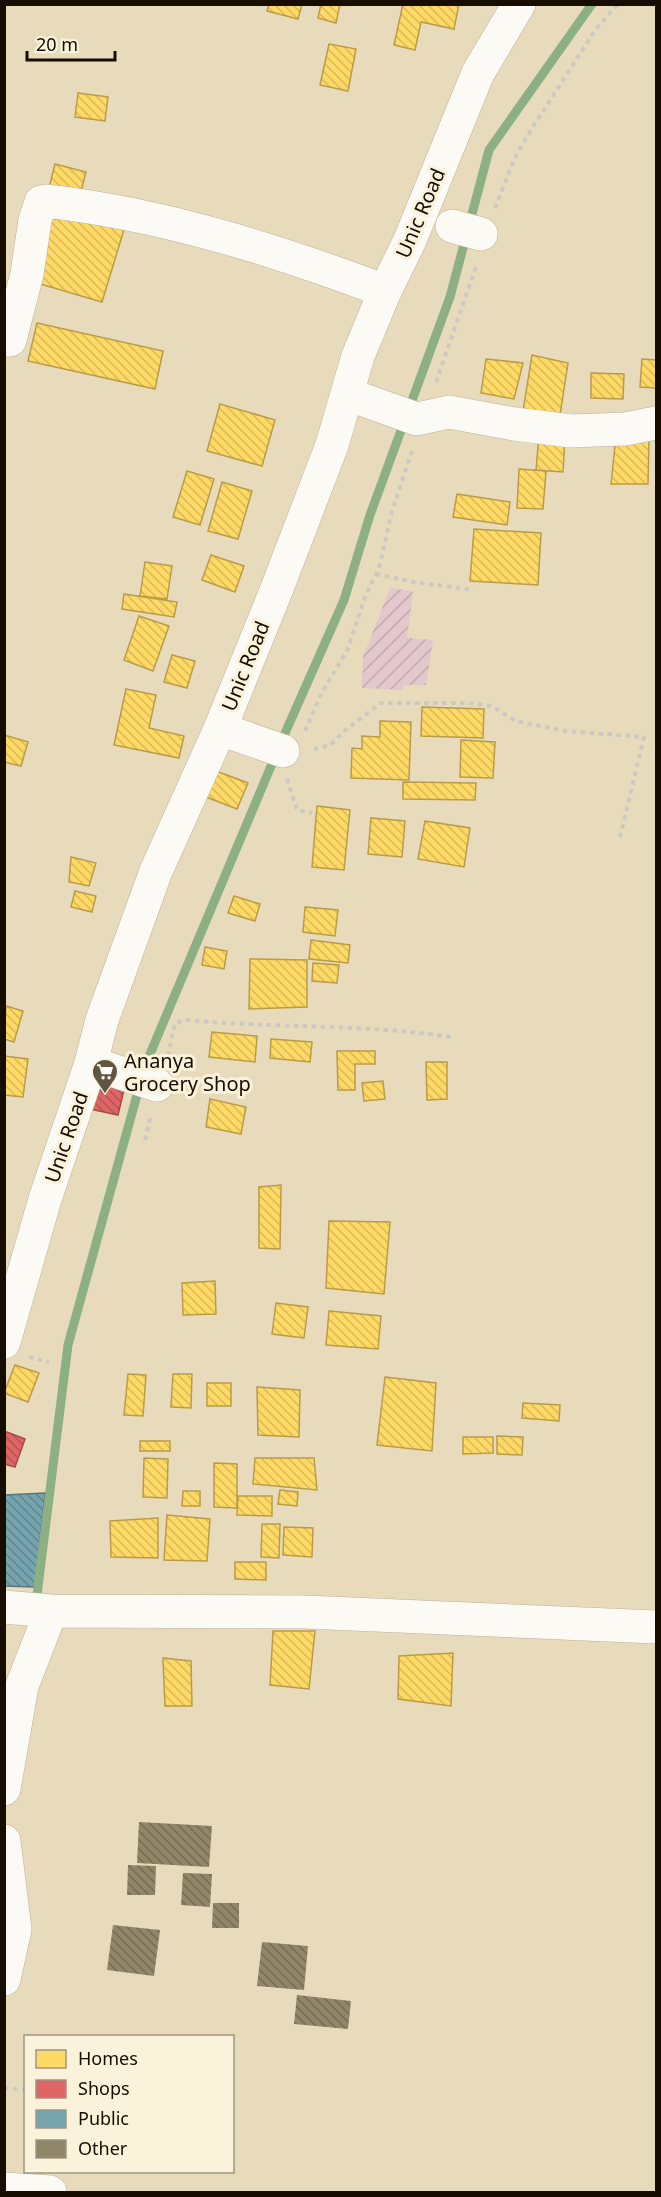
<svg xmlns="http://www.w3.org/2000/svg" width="661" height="2197" viewBox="0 0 661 2197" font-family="'Noto Sans',sans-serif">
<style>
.garden{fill:url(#garden-furrows)}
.homes{fill:url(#homes-back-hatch);stroke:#b99c47;stroke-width:1.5}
.shops{fill:url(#shops-back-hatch);stroke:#a34b47;stroke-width:1.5}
.public{fill:url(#public-back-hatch);stroke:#59777a;stroke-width:1.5}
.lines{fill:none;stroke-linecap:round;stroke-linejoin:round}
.stream{stroke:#8cb084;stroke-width:9}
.building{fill:url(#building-back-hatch)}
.minor-casing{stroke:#bdb299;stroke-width:34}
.major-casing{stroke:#bdb299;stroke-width:34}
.path{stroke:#cdc9c0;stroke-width:4;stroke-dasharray:4.5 4.5;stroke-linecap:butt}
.minor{stroke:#fcfaf5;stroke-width:33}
.major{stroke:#fcfaf5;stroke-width:33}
.labels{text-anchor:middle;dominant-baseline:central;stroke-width:6;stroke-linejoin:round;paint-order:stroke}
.street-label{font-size:20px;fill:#160d00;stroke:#fbf2db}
.poi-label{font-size:20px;fill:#160d00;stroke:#fbf2db;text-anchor:start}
</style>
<defs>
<pattern id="garden-furrows" width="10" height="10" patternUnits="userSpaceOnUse" patternTransform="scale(1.5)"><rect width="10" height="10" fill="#e2c7cc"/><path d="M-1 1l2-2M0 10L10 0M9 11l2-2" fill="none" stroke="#c1aaad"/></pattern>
<pattern id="homes-back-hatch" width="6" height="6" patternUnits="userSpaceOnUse" patternTransform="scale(1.5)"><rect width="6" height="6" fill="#ffd966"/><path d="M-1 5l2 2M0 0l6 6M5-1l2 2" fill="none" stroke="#dab957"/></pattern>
<pattern id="shops-back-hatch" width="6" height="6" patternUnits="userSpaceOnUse" patternTransform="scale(1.5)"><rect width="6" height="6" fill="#e06666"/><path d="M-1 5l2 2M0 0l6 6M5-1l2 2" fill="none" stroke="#b55252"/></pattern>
<pattern id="public-back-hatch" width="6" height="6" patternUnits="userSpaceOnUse" patternTransform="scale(1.5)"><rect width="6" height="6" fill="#76a5af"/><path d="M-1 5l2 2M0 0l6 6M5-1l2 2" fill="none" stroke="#60858c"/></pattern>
<pattern id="building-back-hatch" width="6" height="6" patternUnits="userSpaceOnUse" patternTransform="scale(1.5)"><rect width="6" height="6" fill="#918668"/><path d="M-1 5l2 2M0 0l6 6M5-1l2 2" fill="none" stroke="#756c53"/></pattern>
</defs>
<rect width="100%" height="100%" fill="#e8dbbb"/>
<path class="garden" d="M390 588 413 591 407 638 433 640 426 685H404L402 690 362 688 363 657Z"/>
<path class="homes" d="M269 4H302L298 19 267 11Z
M321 4H340L336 23 318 18Z
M403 4H459L454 29 421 22 415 50 394 45Z
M329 44 356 49 348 91 320 85Z
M78 93 108 97 105 121 75 117Z
M55 164 86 172 79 199 48 192Z
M46 211 126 223 102 302 30 281Z
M37 323 163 351 155 389 28 361Z
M532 355 568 363 560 415 523 411Z
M486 359 523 363 514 399 481 393Z
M642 359 656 360V388L640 387Z
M591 373 624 374 623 399 591 398Z
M220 404 275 420 262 466 207 451Z
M539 435 565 437 563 472 536 470Z
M616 436 649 438 648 484H611Z
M519 469 546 471 543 509 517 508Z
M187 471 214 479 200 525 173 517Z
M222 482 252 491 238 539 208 531Z
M457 494 510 502 507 525 453 517Z
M474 529 541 533 538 585 470 581Z
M211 555 244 566 235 592 202 580Z
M145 562 172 566 167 599 140 596Z
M124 594 177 602 174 617 122 609Z
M139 616 169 626 153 671 124 660Z
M172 655 195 661 187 688 164 682Z
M126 689 156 695 149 728 184 736 179 758 114 745Z
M422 707 484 709 483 738 421 736Z
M380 721 411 722 409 780 351 778 352 748 362 749V736L380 737Z
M4 735 28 742 21 766 4 762Z
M461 740 495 742 493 778 460 777Z
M216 771 248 783 237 809 206 797Z
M403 782 476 783 475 800 403 799Z
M317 806 350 810 344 870 312 867Z
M371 818 405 821 402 857 368 854Z
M425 821 470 828 464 867 418 859Z
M71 857 96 863 89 886 69 882Z
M75 891 96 896 92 912 71 907Z
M234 896 260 904 255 921 228 913Z
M305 907 338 910 335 936 303 932Z
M311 940 350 945 348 963 309 959Z
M205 947 227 951 224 969 202 965Z
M250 959 307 960V1007L249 1009Z
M313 963 339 965 337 983 312 981Z
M6 1006 23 1011 14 1042 4 1039Z
M212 1032 257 1036 255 1062 209 1057Z
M271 1039 312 1042 310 1062 270 1058Z
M337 1051H375V1064H355V1090H338Z
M4 1056 28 1059 23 1097 4 1095Z
M426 1062H447V1099L427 1100Z
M383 1081 385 1099 364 1101 362 1083Z
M210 1099 246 1107 241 1134 206 1127Z
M281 1185 280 1249 259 1248V1187Z
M329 1221 390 1222 384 1294 326 1288Z
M215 1281 216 1314 183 1315 182 1283Z
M276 1303 308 1307 304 1338 272 1334Z
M329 1311 381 1316 378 1349 326 1345Z
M15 1365 39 1373 28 1402 4 1393Z
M128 1374 146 1375 143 1416 124 1415Z
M173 1374H192L191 1408 171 1407Z
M385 1377 436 1383 432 1451 377 1445Z
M207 1383H231V1406H207Z
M257 1387 300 1390 299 1437 258 1435Z
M523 1403 560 1405 559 1421 522 1418Z
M497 1436 523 1437 522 1455 497 1454Z
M463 1437H493V1453L463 1454Z
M140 1441H170V1451H140Z
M144 1458 168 1459 167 1498 143 1497Z
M255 1458H314L317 1490 253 1484Z
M214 1463 237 1464V1508L214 1507Z
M280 1490 298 1492 297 1506 278 1504Z
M183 1491H200V1506H182Z
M238 1496H272V1516L237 1515Z
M167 1515 210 1519 207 1561 164 1560Z
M158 1518V1558L111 1557 110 1521Z
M262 1524H280L279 1558 261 1557Z
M284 1527 313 1528 312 1557 283 1555Z
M235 1562H266V1580L235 1579Z
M273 1631H315L309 1689 270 1685Z
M453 1653 451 1706 398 1699 399 1656Z
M163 1658 191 1661 192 1706H165Z"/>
<path class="shops" d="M92 1075 126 1081 118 1115 85 1108Z
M4 1431 25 1439 15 1467 4 1464Z"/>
<path class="public" d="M45 1493 35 1587 4 1586V1495Z"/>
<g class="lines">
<path class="stream" d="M36 1603 68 1345 145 1066 282 740 344 600 370 515 450 297 489 150 592 4"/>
</g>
<path class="building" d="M139 1822 212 1826 209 1867 137 1863Z
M128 1865 156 1866 155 1895H127Z
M183 1873 212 1874 210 1907 181 1905Z
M213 1903H239V1928H212Z
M113 1925 160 1930 154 1976 107 1970Z
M262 1942 308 1946 304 1990 257 1986Z
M297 1995 351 2001 348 2029 294 2024Z"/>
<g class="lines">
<defs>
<path id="minor" d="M452 226 481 234
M10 340 27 274 35 220 41 202 46 201C162 214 276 250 385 291
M347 394 417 419 449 412 514 424 571 431 625 429 656 423
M220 729 283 751
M91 1063 157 1085
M4 1607 51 1611 305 1612 656 1627
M4 1789 22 1686 51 1611
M4 1841 15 1929 4 1979
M4 2189 50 2192"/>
<path id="major" d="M4 1342 45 1199 91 1063 102 1020 156 871 220 729 276 591 332 445 358 356 385 291 410 240 478 73 519 4"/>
</defs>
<use href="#minor" class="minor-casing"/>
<use href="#major" class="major-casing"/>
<path class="path" d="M495 208 516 155 531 130 596 29 618 4
M436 382 477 264
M376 574 413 582 474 590
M305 731 322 692 347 651 365 597 379 568 392 511 413 448
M314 749 331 745 343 732 381 703H468L491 706 516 721 565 731 644 737 620 837
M287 779 297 810 312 813
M168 1056 175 1023 185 1020C274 1028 363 1024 451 1037
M145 1140 151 1114
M29 1357 49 1362
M4 2088 26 2090"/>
<use href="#minor" class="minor"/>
<use href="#major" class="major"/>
</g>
<defs>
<symbol id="supermarket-pin" viewBox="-11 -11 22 30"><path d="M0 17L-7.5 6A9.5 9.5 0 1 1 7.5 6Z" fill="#605541" stroke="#fbf2db"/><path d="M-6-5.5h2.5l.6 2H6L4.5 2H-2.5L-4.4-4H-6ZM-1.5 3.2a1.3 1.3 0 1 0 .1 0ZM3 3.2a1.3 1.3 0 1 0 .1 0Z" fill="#fff"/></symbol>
</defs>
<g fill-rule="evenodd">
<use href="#supermarket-pin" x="90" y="1057" width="30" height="40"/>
</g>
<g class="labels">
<g class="street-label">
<text transform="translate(420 213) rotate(-67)">Unic Road</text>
<text transform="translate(245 666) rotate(-68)">Unic Road</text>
<text transform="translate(66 1137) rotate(-71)">Unic Road</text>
</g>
<g class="poi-label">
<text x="124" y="1060">Ananya<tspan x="124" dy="23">Grocery Shop</tspan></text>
</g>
</g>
<rect width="661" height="2197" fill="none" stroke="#160d00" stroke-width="12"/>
<rect x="24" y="2035" width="210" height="138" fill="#fbf2db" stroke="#9f9683" stroke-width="1.5"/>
<rect x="36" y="2050" width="30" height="18" fill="#ffd966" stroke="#9f9683" stroke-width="1.5"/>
<text x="78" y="2065" font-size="18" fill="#160d00">Homes</text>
<rect x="36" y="2080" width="30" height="18" fill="#e06666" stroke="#9f9683" stroke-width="1.5"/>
<text x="78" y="2095" font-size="18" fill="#160d00">Shops</text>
<rect x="36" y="2110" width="30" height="18" fill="#76a5af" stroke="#9f9683" stroke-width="1.5"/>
<text x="78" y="2125" font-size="18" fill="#160d00">Public</text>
<rect x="36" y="2140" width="30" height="18" fill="#918668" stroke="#9f9683" stroke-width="1.5"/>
<text x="78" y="2155" font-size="18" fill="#160d00">Other</text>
<path d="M27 51v9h88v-9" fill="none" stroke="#160d00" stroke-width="3"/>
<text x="36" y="51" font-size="18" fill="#160d00" stroke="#fbf2db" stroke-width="4.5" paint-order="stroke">20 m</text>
</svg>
